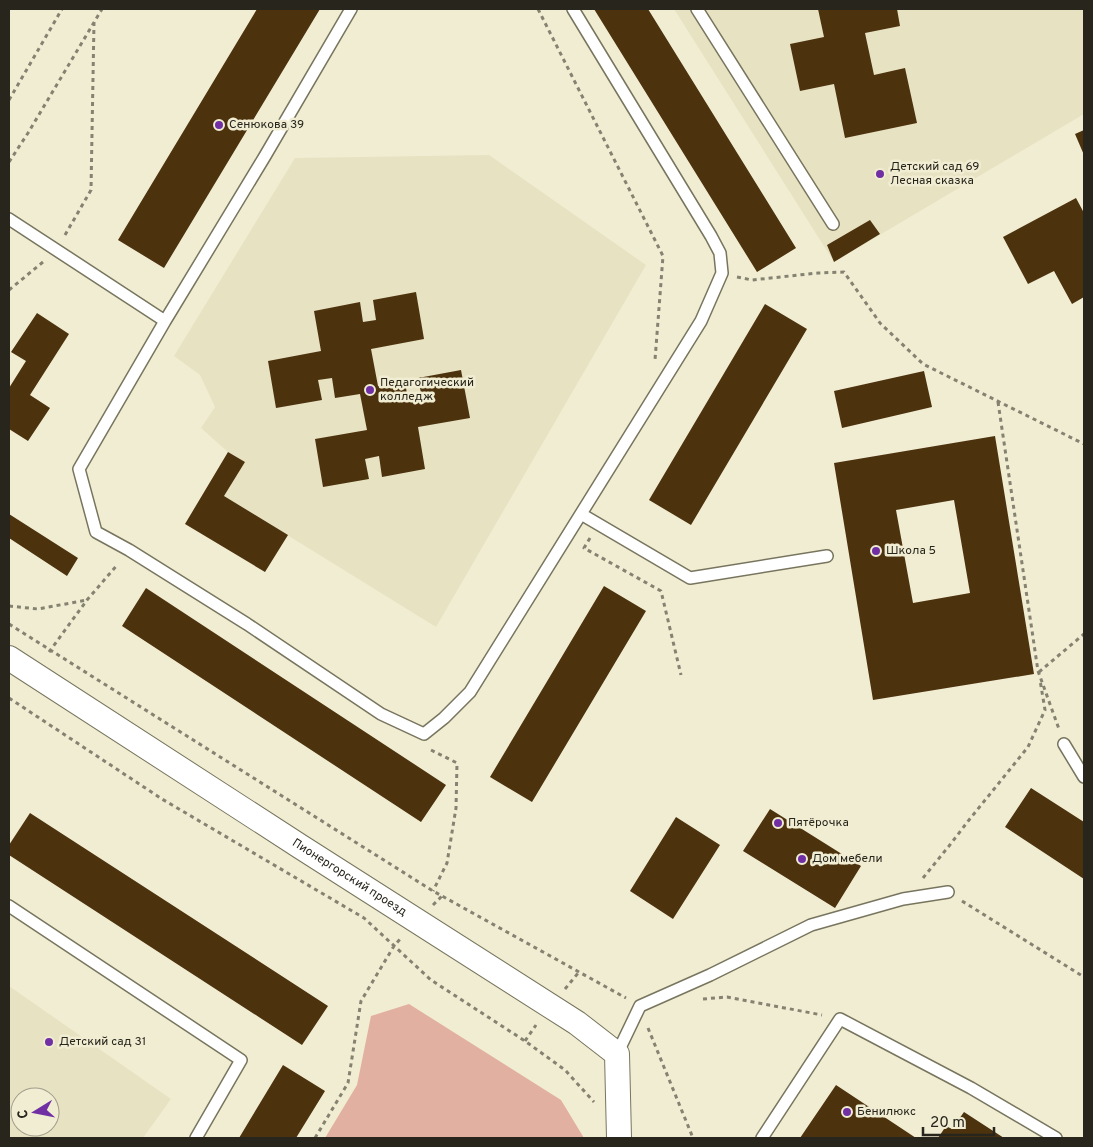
<svg xmlns="http://www.w3.org/2000/svg" width="1093" height="1147" viewBox="0 0 1093 1147" font-family="Overpass,sans-serif">
<style>
.built{fill:#e7e2c2;fill-rule:evenodd}
.forest{fill:#e2b0a0}
.building{fill:#4d320e;fill-rule:evenodd}
.lines{fill:none;stroke-linecap:round;stroke-linejoin:round}
.service-casing{stroke:#78755e;stroke-width:14}
.minor-casing{stroke:#78755e;stroke-width:26}
.path{stroke:#858271;stroke-width:3;stroke-dasharray:4 4;stroke-linecap:butt}
.service{stroke:#fff;stroke-width:11}
.minor{stroke:#fff;stroke-width:24}
.poi-dot{fill:#712fa4;stroke:#f1edd3;stroke-width:2}
.labels{text-anchor:middle;dominant-baseline:central;stroke-width:5;stroke-linejoin:round;paint-order:stroke}
.poi-label{font-size:12px;fill:#27251c;stroke:#f1edd3;text-anchor:start}
.street-label{font-size:12px;fill:#27251c;stroke:#f1edd3}
</style>
<rect width="100%" height="100%" fill="#f1edd3"/>
<path class="built" d="M674 9H1084V114L834 262Z
M489 155 646 265 436 627 224 496 245 462 228 452 201 428 215 407 200 375 174 356 295 158Z
M9 986 171 1099 143 1138H9ZM20 1097H50V1127H20Z"/>
<path class="forest" d="M409 1004 561 1100 584 1138H325L357 1085 371 1016Z"/>
<path class="building" d="M257 9H320L164 268 118 240Z
M594 9H648L796 248 757 272Z
M818 9H897L900 26 865 33 874 75 905 68 917 123 845 138 834 84 800 91 790 44 824 37Z
M1084 130V155L1075 134Z
M1076 198 1084 213V297L1072 304 1054 271 1028 284 1003 237Z
M870 220 880 234 834 262 827 245Z
M416 292 424 339 371 349 378 386 405 381 408 401 422 398 418 378 461 370 470 418 418 427 425 469 382 477 379 456 365 459 369 479 323 487 315 439 367 430 360 394 335 398 332 378 318 380 322 400 276 408 268 361 321 351 314 311 360 302 363 322 376 320 373 300Z
M765 304 807 329 691 525 649 500Z
M37 313 69 334 30 395 50 408 28 441 9 429V388L26 361 11 352Z
M924 371 932 407 842 428 834 391Z
M995 436 1034 674 873 700 834 463ZM954 500 970 593 913 603 896 510Z
M228 452 245 462 224 496 288 535 265 572 185 524Z
M9 514 78 558 67 576 9 538Z
M604 586 646 611 532 802 490 777Z
M146 588 446 785 421 822 122 626Z
M1031 788 1084 822V879L1005 827Z
M770 809 861 866 835 908 743 851Z
M30 813 328 1006 302 1045 9 855V845Z
M676 817 720 845 673 919 630 891Z
M283 1065 325 1091 296 1138H239Z
M836 1085 916 1138H800Z
M964 1112 1004 1138H938L946 1126 952 1129Z"/>
<g class="lines">
<defs>
<path id="service" d="M697 9 833 224
M9 219 165 321 265 156 351 9
M165 321 79 469 96 532 129 550 247 624 381 714 424 734 444 718 470 692 701 321 722 273 720 253 711 236 573 9
M581 514 690 578 827 556
M1064 744 1084 777
M9 906 241 1060 196 1138
M617 1054 640 1006 710 975 811 925 903 899 948 892
M762 1138 840 1019 971 1088 1056 1138"/>
<g id="minor">
<path id="s1" d="M9 658 301 847 577 1023 617 1054 619 1138"/>
</g>
</defs>
<use href="#service" class="service-casing"/>
<use href="#minor" class="minor-casing"/>
<path class="path" d="M538 9 663 256 655 360
M9 100 62 9
M9 162 28 133 102 9
M65 235 91 190 94 22
M737 277 752 280 818 273 844 272 880 323 923 364 1084 444
M9 290 43 262
M998 402 1038 671 1059 729
M590 538 584 548 661 591 681 675
M9 606 38 609 87 600
M9 624 433 891 626 998
M49 652 87 600 118 564
M1039 672 1084 634
M9 698 162 799 364 918 431 980 525 1041 565 1070 594 1102
M431 750 457 763 456 808 447 863 433 891
M923 878 949 846 969 820 1028 747 1045 710 1040 680
M962 901 1084 977
M433 905 442 896
M565 989 579 972
M703 999 727 997 822 1015
M648 1028 693 1138
M525 1041 536 1025
M315 1138 348 1083 361 1001 394 946 401 938"/>
<use href="#service" class="service"/>
<use href="#minor" class="minor"/>
</g>
<g class="poi-dot">
<circle cx="219" cy="125" r="5"/>
<circle cx="880" cy="174" r="5"/>
<circle cx="370" cy="390" r="5"/>
<circle cx="876" cy="551" r="5"/>
<circle cx="778" cy="823" r="5"/>
<circle cx="802" cy="859" r="5"/>
<circle cx="49" cy="1042" r="5"/>
<circle cx="847" cy="1112" r="5"/>
</g>
<g class="labels">
<g class="poi-label">
<text x="229" y="125">Сенюкова 39</text>
<text x="890" y="167">Детский сад 69<tspan x="890" dy="14">Лесная сказка</tspan></text>
<text x="380" y="383">Педагогический<tspan x="380" dy="14">колледж</tspan></text>
<text x="886" y="551">Школа 5</text>
<text x="788" y="823">Пятёрочка</text>
<text x="812" y="859">Дом мебели</text>
<text x="59" y="1042">Детский сад 31</text>
<text x="857" y="1112">Бенилюкс</text>
</g>
<g class="street-label">
<text stroke="none"><textPath href="#s1" startOffset="405">Пионергорский проезд</textPath></text>
</g>
</g>
<rect width="1093" height="1147" fill="none" stroke="#27251c" stroke-width="20"/>
<g transform="translate(35 1112) rotate(260)"><circle r="24" fill="#f1edd3" stroke="#a09d8a"/>
<path d="M0-4L9 19L0 12L-9 19Z" fill="#712fa4"/>
<text y="-8" font-size="14" font-weight="bold" text-anchor="middle" fill="#27251c">С</text>
</g>
<path d="M923 1127v8h71v-8" fill="none" stroke="#27251c" stroke-width="2.5"/>
<text x="930" y="1127" font-size="15" fill="#27251c" stroke="#f1edd3" stroke-width="4" paint-order="stroke">20 m</text>
</svg>
